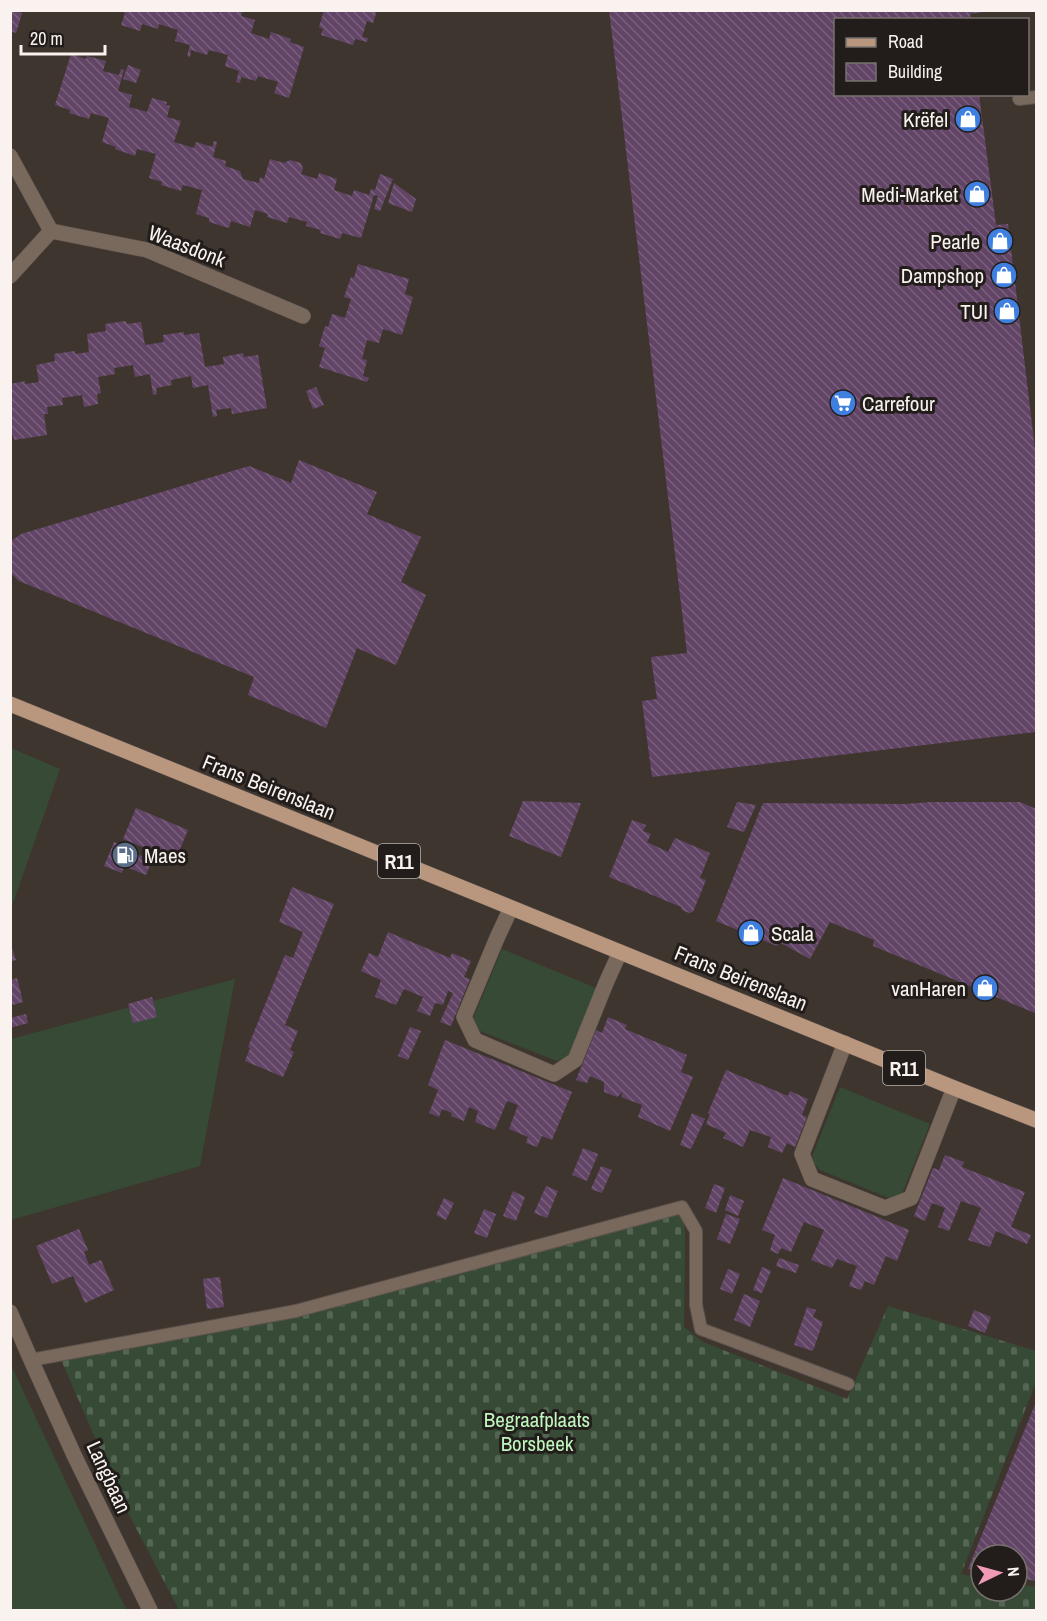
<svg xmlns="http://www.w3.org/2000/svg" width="1047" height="1621" viewBox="0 0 1047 1621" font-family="'Archivo Narrow',sans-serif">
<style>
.grass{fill:#364a36}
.cemetery{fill:url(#cemetery-stones)}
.building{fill:url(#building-back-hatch)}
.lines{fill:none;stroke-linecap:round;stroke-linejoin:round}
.lane-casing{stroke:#5d534e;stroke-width:14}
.street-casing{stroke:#5d534e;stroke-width:16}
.primary-casing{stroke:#5d534e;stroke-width:16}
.lane{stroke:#79685c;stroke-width:12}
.street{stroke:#79685c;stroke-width:15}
.primary{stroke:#b9977e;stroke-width:15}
.labels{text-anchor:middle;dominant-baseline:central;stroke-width:6;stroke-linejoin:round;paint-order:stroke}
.shield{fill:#221d1b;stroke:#b8b2af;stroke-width:1.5}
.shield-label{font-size:20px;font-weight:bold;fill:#f9f2ee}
.poi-label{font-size:21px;fill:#f9f2ee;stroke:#221d1b;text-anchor:end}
.street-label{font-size:21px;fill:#f9f2ee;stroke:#221d1b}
.park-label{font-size:21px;fill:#bef5bd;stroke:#221d1b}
</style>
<defs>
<pattern id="cemetery-stones" width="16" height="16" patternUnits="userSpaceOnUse" patternTransform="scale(1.5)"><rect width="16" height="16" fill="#364a36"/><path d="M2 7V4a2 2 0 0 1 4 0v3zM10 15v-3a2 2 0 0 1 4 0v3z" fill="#546553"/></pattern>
<pattern id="building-back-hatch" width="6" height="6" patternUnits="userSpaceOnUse" patternTransform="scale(1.5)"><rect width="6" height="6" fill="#624566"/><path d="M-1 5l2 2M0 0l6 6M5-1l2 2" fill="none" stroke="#79607c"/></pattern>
</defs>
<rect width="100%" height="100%" fill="#3f352f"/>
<path class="grass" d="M11 748 60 769 11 909Z
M502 949 596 988 569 1057 557 1061 480 1031 473 1019Z
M235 979 200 1166 11 1220V1039Z
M840 1087 930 1124 902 1194 889 1198 820 1170 811 1159Z
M11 1365 120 1597 127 1610H11Z"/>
<path class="cemetery" d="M682 1207 685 1233 684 1327 703 1342 847 1399 888 1306 1036 1351V1382L961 1574 981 1578V1591H1017V1584L1036 1587V1610H179L126 1509 59 1355 296 1311Z"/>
<path class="building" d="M11 10 22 13 16 33 10 31Z
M118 10H212L219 13 220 10H236L242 12 241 16 255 20 251 33 269 39 271 32 291 39 290 42 304 47 289 98 274 93 278 82 258 76 256 81 241 77 240 83 236 82 239 71 225 66 228 55 209 50 207 55 191 50 190 57 187 56 190 45 175 41 178 30 159 24 158 29 142 24 140 31 121 25 125 13Z
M324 10H377L373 23 367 21 362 37 368 38 367 42 355 39 353 45 321 35 323 29 319 27Z
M609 10H984V12L970 14 971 20H836V94H979L996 225 1008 224 1036 458V732L652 777 642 701 657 699 651 657 687 653Z
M71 54 86 59 87 56 106 61 103 71 119 75 121 69 124 70 118 91 132 95 129 107 147 112 152 98 167 102 166 105 170 106 167 117 181 121 174 142 194 148 196 142 212 147 214 141 217 142 213 157 226 161 225 166 240 171 243 179 259 183 260 177 264 179 270 159 284 163 290 160 301 163 303 169 301 174 317 179 319 173 337 179 334 190 352 196 354 190 369 195 371 189 375 190 380 174 393 179 380 211 374 209 378 196 374 195 361 238 342 233 340 239 320 233 321 230 306 226 307 222 289 217 287 223 267 217 268 214 255 210 250 227 231 221 229 228 209 222V218L196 214 202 190 183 185 181 191 161 185 162 182 149 178 156 154 137 149 135 156 115 149 116 147 102 142 109 118 91 113 89 119 69 113 70 110 55 105Z
M128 65 141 70 136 83 123 79Z
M394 183 416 199 412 212 388 203Z
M358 264 409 279 405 294 413 297 402 335 383 329 379 343 367 340 362 359 367 360 363 376 369 378 367 382 319 367 325 348 319 346 325 326 328 327 332 314 345 318 351 299 344 297 351 277 354 278Z
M126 321 127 324 141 322 145 345 164 342 163 335 184 332V335L199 333 205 367 224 364 223 357 243 353 244 357 258 355 267 408 232 414 231 408 216 410 217 416 213 417 208 385 193 388 191 376 171 380 172 385 156 388 157 394 153 395 150 374 135 377 133 365 114 368 115 374 98 377 101 393 97 394 98 404 84 407 82 395 62 398 63 405 47 407 48 414H44L47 435 14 440 13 435H10V384L25 381V384L39 382 36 365 55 361 54 354 75 351V354L89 352 87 334 106 331 105 324Z
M316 387 324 405 313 409 306 391Z
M299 460 377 492 367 514 421 537 401 582 426 595 396 665 357 648 326 728 248 695 254 677 19 581 10 572 11 541 21 534 249 466 291 483Z
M523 801 581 803 561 857 509 836Z
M737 802 756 805 744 832 727 827Z
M931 802H1020L1036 809V1010L1035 1013 873 946 874 940 830 922 810 959 779 942 777 946 716 921 763 803 904 804Z
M136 808 188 830 175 861 123 839Z
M632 820 646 825 643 831 651 834 647 842 668 852 675 838 710 853 700 878 706 880 693 912 689 913 682 910 681 907 609 877Z
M114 842 129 848V851L152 860 146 875 124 866 122 873 104 866Z
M292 887 334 904 285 1025 298 1031 290 1050 294 1052 283 1077 245 1061 250 1048 248 1047 285 955 293 958 303 932 279 922Z
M388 932 450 958 452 953 471 961 464 977 470 979 451 1026 440 1022 453 993 448 991 443 1005 435 1003 430 1016 417 1011 423 997 404 989 396 1005 375 997 381 980 361 971 369 953 378 957Z
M12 948 16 960 10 962V949Z
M17 978 23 1002 13 1005 10 998V980Z
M152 997 157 1017 133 1023 128 1004Z
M26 1014 28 1023 10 1028V1018Z
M608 1017 627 1025 625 1029 687 1055 681 1072 693 1077 670 1131 638 1117 642 1105 621 1097 623 1092 617 1097 604 1092V1082L590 1076 587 1083 576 1080 596 1030 602 1033Z
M410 1027 421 1031 408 1060 398 1056Z
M445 1040 572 1092 552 1140 542 1136 537 1147 526 1143 528 1137 509 1129 518 1105 507 1101 495 1130 475 1122 478 1111 469 1107 464 1121 451 1116 452 1113 442 1109 439 1117 429 1113 438 1090 428 1085Z
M726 1070 788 1096 790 1091 808 1099 802 1115 807 1117 795 1147 787 1143 782 1153 768 1147 771 1137 750 1130 743 1147 723 1138 726 1133 706 1124 710 1114 708 1113Z
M692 1113 705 1119 691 1149 680 1145Z
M583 1148 598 1154 587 1181 572 1175Z
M945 1155 964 1162 962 1167 1025 1192 1011 1227 1031 1235 1027 1244 996 1231 990 1247 968 1240 981 1208 961 1201 949 1231 938 1227 945 1208 932 1203 925 1221 914 1216 933 1168 939 1170Z
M601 1166 612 1170 602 1193 591 1189Z
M783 1178 909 1230 897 1261 886 1256 874 1285 865 1281 861 1290 849 1286 857 1266 837 1259 832 1268 811 1260 824 1230 804 1222 791 1252 781 1248 778 1254 770 1250 775 1235 762 1230Z
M714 1184 725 1188 716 1213 705 1208Z
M546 1186 558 1191 547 1218 534 1213Z
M513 1191 525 1197 516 1221 503 1216Z
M730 1195 744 1201 738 1216 725 1210Z
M444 1198 454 1203 446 1220 436 1215Z
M484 1209 496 1214 487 1238 474 1233Z
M726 1214 740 1219 730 1244 717 1239Z
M79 1229 88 1250 84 1252 89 1265 101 1260 114 1290 85 1303 73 1276 52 1284 36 1246Z
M779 1258 799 1265 796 1273 776 1266Z
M762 1267 771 1271 762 1293 753 1290Z
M728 1269 740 1274 732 1294 720 1289Z
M220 1277 224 1307 207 1309 203 1279Z
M744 1294 760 1301 750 1327 734 1320Z
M807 1307 816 1310 813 1317 823 1322 813 1351 794 1345Z
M974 1310 991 1317 985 1333 968 1326Z
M1036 1402V1581L1017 1578V1555H981V1571L968 1569Z"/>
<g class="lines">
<defs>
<path id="lane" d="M1019 99 1036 97
M31 1360 296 1311 682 1207 696 1231V1305L701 1329 848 1384"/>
<path id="street" d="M10 156 51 231 10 276
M51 231 147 250 303 316
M511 908 497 938 464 1017 475 1040 554 1074 575 1060 606 983 620 952
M845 1043 802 1154 812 1179 885 1208 911 1198 954 1088
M10 1312 31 1360 74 1455 150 1610"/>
<path id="primary" d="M10 704C325 831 640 961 954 1088L1036 1120"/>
</defs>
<use href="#lane" class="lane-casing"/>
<use href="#street" class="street-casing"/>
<use href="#primary" class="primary-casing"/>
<use href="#lane" class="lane"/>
<use href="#street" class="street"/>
<use href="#primary" class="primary"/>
</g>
<defs>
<symbol id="shop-disc" viewBox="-11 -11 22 22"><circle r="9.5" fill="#3f7fe0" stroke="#221d1b"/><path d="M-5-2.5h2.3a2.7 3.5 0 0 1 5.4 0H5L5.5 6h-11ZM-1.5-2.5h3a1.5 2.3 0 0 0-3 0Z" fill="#fff"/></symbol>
<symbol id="supermarket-disc" viewBox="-11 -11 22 22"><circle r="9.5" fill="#3f7fe0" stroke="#221d1b"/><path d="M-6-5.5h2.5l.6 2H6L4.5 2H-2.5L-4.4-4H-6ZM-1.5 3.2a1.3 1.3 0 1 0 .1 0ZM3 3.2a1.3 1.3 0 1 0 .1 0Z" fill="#fff"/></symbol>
<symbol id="fuel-disc" viewBox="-11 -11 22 22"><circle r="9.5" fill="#5c6f8a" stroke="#221d1b"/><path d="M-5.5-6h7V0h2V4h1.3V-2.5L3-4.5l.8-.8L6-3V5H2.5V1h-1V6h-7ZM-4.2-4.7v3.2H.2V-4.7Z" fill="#fff"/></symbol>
</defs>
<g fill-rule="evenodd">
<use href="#shop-disc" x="953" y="104" width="30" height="30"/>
<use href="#shop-disc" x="962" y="179" width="30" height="30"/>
<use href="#shop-disc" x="985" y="226" width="30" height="30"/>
<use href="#shop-disc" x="989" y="260" width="30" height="30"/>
<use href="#shop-disc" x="992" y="296" width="30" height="30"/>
<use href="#supermarket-disc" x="828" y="388" width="30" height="30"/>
<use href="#fuel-disc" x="110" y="840" width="30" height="30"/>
<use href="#shop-disc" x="736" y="918" width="30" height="30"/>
<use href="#shop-disc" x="970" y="973" width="30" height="30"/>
</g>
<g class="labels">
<g class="shield">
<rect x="378" y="844" width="42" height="34" rx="4.5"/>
<rect x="883" y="1051" width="42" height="34" rx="4.5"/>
</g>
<g class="shield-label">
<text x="399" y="861">R11</text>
<text x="904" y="1068">R11</text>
</g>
<g class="poi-label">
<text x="948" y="119">Krëfel</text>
<text x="958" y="194">Medi-Market</text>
<text x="980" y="241">Pearle</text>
<text x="984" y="275">Dampshop</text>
<text x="988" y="311">TUI</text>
<text x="862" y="403" text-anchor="start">Carrefour</text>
<text x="144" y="855" text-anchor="start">Maes</text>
<text x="771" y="933" text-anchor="start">Scala</text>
<text x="966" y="988">vanHaren</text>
</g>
<g class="street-label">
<text transform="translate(187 246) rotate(21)">Waasdonk</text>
<text transform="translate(269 787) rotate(22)">Frans Beirenslaan</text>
<text transform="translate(741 978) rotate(22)">Frans Beirenslaan</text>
<text transform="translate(109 1477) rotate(65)">Langbaan</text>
</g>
<g class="park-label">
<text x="537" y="1419">Begraafplaats<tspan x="537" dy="24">Borsbeek</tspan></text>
</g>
</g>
<rect width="1047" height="1621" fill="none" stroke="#f9f2ee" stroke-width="24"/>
<rect x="834" y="18" width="195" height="78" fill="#221d1b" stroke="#78726f" stroke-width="1.5"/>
<rect x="846" y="38" width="30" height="9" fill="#b9977e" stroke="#78726f" stroke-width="1.5"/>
<text x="888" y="48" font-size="18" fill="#f9f2ee">Road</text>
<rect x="846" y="63" width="30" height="18" fill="url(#building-back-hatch)" stroke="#78726f" stroke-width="1.5"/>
<text x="888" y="78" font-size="18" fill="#f9f2ee">Building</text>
<g transform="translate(999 1573) rotate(85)"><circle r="28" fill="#221d1b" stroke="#78726f" stroke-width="1.5"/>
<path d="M0-4.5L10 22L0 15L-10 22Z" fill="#f09ab5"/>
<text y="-9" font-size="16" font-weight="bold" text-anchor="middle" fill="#f9f2ee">N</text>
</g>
<path d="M21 45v9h84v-9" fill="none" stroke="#f9f2ee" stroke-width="3"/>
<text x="30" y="45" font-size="18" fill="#f9f2ee" stroke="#221d1b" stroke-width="4.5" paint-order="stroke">20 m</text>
</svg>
